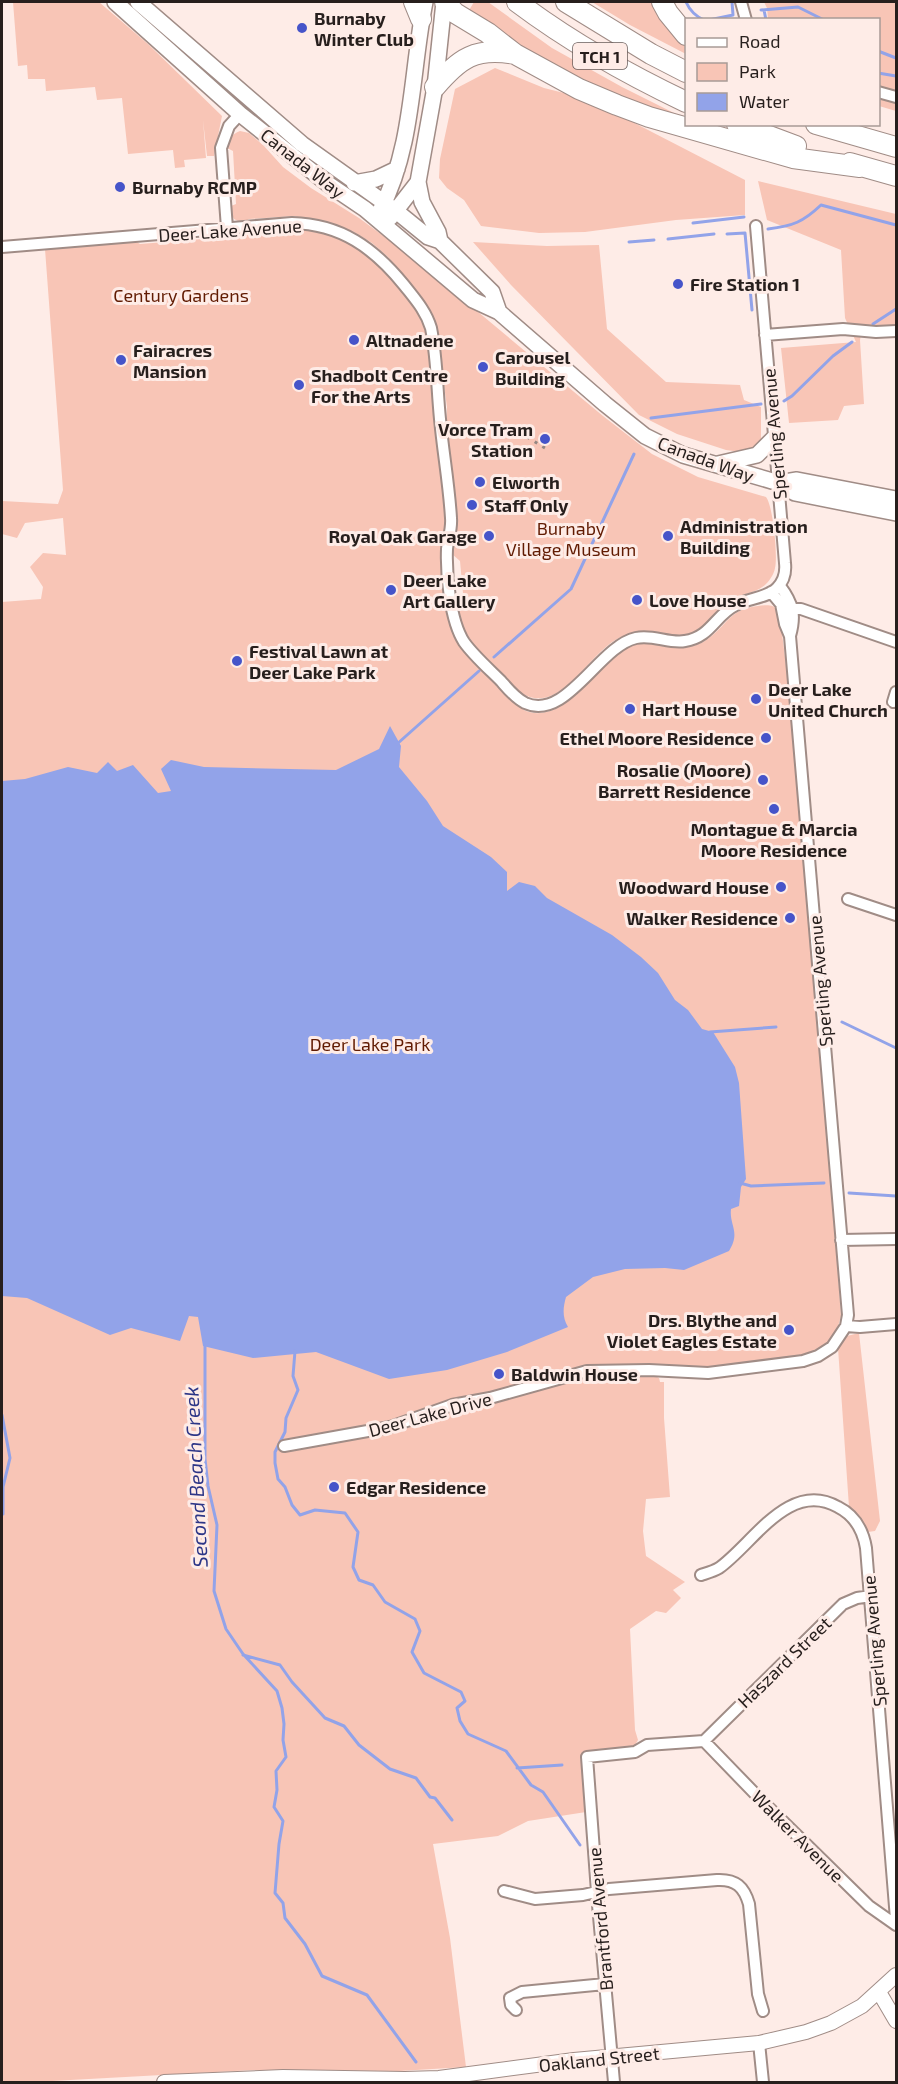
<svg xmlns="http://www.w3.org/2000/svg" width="898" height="2084" viewBox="0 0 898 2084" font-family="'Exo 2',sans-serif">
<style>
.green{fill:#f8c5b6}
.water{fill:#92a3e9}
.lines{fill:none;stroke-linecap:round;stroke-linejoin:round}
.stream{stroke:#92a3e9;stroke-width:3}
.minor-casing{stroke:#a08c86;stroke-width:14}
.tertiary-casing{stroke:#a08c86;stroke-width:16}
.secondary-casing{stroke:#a08c86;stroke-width:18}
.motorway-casing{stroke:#a08c86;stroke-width:22}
.minor{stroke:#fff;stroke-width:10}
.tertiary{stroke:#fff;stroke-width:14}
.secondary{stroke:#fff;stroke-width:15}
.motorway{stroke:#fff;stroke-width:20}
.rail{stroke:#948783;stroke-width:3;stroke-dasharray:3 6;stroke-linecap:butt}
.poi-dot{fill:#4654c9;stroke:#feece7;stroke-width:2}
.labels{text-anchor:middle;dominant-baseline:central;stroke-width:6;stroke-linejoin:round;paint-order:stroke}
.shield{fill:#feece7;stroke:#685c5a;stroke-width:1.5}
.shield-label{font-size:16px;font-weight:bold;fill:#271f1d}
.poi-label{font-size:18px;font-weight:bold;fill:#271f1d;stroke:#feece7;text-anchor:start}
.street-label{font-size:18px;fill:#271f1d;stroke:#feece7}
.park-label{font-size:18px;fill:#611b02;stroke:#feece7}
.water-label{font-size:20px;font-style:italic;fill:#2d3687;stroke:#feece7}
</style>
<rect width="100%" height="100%" fill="#feece7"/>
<path class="green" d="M13 2H99L148 44 222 116 214 156H207L203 120 206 158 184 160 185 167 175 168 173 150 128 154 122 98 97 100 95 87 46 91 45 79H28L27 65 18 66Z
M474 2H488L552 48 622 87 676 114 677 119 580 80 516 46 468 12Z
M592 2H655L686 43V54L630 25Z
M764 2H896V111L879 106 878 20 768 19 767 8Z
M495 68 544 88 588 99 745 180V215L676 220 585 232 539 233 481 226 464 200 447 188 439 178 440 159 455 89Z
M240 131 249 133 264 146 283 167 311 188 359 218 412 257 603 416 652 454 698 477 766 497C773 505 778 557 775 568 774 574 770 580 766 584 755 595 737 593 726 604 715 614 707 629 692 634 669 643 648 625 621 637 586 652 559 725 514 688 488 661 460 640 456 600L464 604 460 561 452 554 456 520 451 459 446 429 447 407 436 327 431 312 388 257 372 243 354 232 337 225 303 220 295 216 249 219 242 223 234 219 229 209 231 206 236 204 233 151 227 148C228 139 232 134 240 131Z
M758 181 896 214V327L862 330 860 340 864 404 844 406 838 420 789 423 781 348 856 342 845 318 841 250 767 220Z
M286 229C301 229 316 229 330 234 363 245 419 297 427 331 433 362 431 394 435 425 440 457 446 488 446 520 447 560 438 618 465 651 475 664 513 705 526 711 536 715 547 713 557 708 569 702 580 687 590 678 601 667 614 653 628 646 653 635 674 657 703 642 726 629 727 609 758 606 767 605 772 604 779 610L786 665 788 666 831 1177 834 1182 832 1189 841 1316 837 1330 827 1343 808 1354 710 1367 663 1366 580 1371 441 1412 579 1375H653L659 1378 660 1382H664V1418L670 1497 646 1499 643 1531 646 1556 685 1582 673 1590 681 1598 666 1613 656 1611 630 1629 635 1730 638 1740 634 1747 582 1754 586 1812 528 1821 498 1836 433 1844 450 1938 466 2067 399 2071 253 2070 34 2082H2V602L41 599 43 587 30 567 43 553 66 555 63 518 25 523 17 538 2 534V501L58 504 63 490 45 249 135 241 140 244 203 239 209 235Z
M473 242 547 246 599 245 607 329 666 382 740 385 744 400 761 407V439L755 446 741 452 726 450 677 434 639 415 511 285Z
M859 1333 880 1521 875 1531 868 1532 862 1521 849 1507 838 1348 847 1336Z"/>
<path class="water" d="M390 726 401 746 399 767 427 801 443 826 491 857 507 872V891L519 882 535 886 547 898 612 935 641 957 658 973 675 1000 688 1010 702 1029 713 1032 735 1067 739 1083 746 1179 741 1187 739 1206 731 1209C729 1225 741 1232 729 1251L684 1270 665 1268 625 1269 593 1277 566 1297C563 1308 562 1317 568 1327L507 1352 447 1370 389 1379 316 1352 253 1358 203 1346 198 1317 189 1316 180 1341 131 1328 110 1335 27 1298 2 1296V781L25 779 68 767 97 773 108 762 117 771 133 765 158 793 171 791 161 769 171 760 204 767 336 770 379 749Z"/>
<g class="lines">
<path class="stream" d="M686 2C690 11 695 16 704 20
M761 10 798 7 824 20
M764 10 766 20
M709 20 733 15 732 2
M878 51 896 58
M878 73 896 76
M693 223 744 217
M768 229C793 226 803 222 821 205L896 225
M727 234 745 233 752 310
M668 239 714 234
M629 242 654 240
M873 324 896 309
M784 401 792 396 833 356 852 342
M651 418 761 404
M494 657 571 589 634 454
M397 744 479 671
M842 1022 896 1048
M710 1032 776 1027
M740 1183 751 1186 824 1183
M849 1193 896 1196
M205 1343V1459L208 1486 217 1525 214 1591 226 1629 243 1654 277 1691 282 1708 284 1724 283 1740 286 1757 276 1771 277 1790 274 1807 283 1821 279 1844 275 1893 283 1903 285 1918 305 1944 322 1976 367 1995 416 2062
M295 1351 293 1376 298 1390 286 1418 285 1432 275 1452V1463L278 1479 285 1487 292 1505 300 1515 315 1510 345 1513 358 1532 353 1567 359 1580 373 1585 385 1602 415 1619 420 1631 412 1652 424 1673 461 1692 465 1701 457 1708 460 1721 468 1734 506 1751 531 1785 543 1792 580 1845
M2 1415 10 1458 3 1487V1514
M243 1655 280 1665 292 1682 325 1718 344 1726 359 1745 390 1769 416 1778 430 1797 435 1798 452 1820
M517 1768 562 1765"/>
<defs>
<path id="minor" d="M741 2 746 20
M878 92 896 97
M227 228 221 148 229 126 240 114
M2 247 292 223C341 224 374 248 404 285 415 299 426 311 431 328 437 358 437 389 440 419 443 452 449 484 451 518 452 529 448 539 447 549 446 575 450 620 464 642 474 656 489 669 501 681 508 689 515 698 525 703 566 722 599 646 636 638 653 634 669 644 685 641 711 637 715 615 736 605 749 598 767 598 777 588 784 581 786 572 785 563L756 226
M765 335 843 329 876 332 896 331
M780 586C793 603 796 615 790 636
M793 609H801L896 642
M893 702 896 692
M848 899 896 915
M841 1240 896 1239
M846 1326 860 1327 896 1324
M284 1446 390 1427 452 1405 490 1398 587 1371 649 1370 708 1373 803 1361 818 1356 832 1347 846 1326 848 1315 790 636 785 624 781 604 771 592
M701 1575C707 1573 714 1571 719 1568 753 1544 789 1479 838 1507 854 1515 863 1530 866 1548L896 1919
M704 1741 764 1803 869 1906 896 1925
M704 1741 843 1604 857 1598 871 1596
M504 1891 535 1899 583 1895 609 1889 717 1880C736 1879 744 1887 749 1904L758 1994 763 2011
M516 2010 511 2005 510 1998 522 1992 605 1984
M759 2043 763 2082
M614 2082 598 1905 587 1757 635 1752 647 1745 704 1741"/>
<path id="tertiary" d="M879 1992 896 2021
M164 2082 283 2077 405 2079 439 2078 574 2060 759 2043 806 2032 831 2023 862 2006 896 1975"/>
<path id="secondary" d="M115 2 240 114 328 184 365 209 473 300 499 312 605 404 645 436 683 455 779 483 795 493 896 513
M138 2 302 144 396 211 428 237 440 241 492 292 499 312
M418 182 422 202 438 232 440 241
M354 183 376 179 397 169
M380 211C414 146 411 71 425 2
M390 218 418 182 435 87 444 2
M718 464 757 455 775 437
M779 483 797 480 896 499"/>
<path id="motorway" d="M414 2 421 19
M445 2 455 13 488 33 515 54 579 89 617 105 649 117 793 158 860 167
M517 2C569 41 627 74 686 102
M566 2 651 54 686 72
M662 2 668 13 686 35
M435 87C460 58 475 47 515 54
M737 124 796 146
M816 124 896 147
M850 163 896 176"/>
</defs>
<use href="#minor" class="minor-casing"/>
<use href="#tertiary" class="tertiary-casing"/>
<use href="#secondary" class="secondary-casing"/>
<use href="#motorway" class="motorway-casing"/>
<use href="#minor" class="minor"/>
<use href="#tertiary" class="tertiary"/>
<use href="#secondary" class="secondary"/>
<use href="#motorway" class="motorway"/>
<path class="rail" d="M527 437 550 451"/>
</g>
<g class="poi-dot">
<circle cx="302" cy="28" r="6"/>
<circle cx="120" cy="187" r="6"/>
<circle cx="678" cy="284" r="6"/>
<circle cx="354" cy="340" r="6"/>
<circle cx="121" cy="360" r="6"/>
<circle cx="483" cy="367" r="6"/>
<circle cx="299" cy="385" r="6"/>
<circle cx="545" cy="439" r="6"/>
<circle cx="480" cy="482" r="6"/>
<circle cx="472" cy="505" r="6"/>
<circle cx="489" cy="536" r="6"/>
<circle cx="668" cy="536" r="6"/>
<circle cx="391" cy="590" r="6"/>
<circle cx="637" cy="600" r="6"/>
<circle cx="237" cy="661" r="6"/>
<circle cx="756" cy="699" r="6"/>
<circle cx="630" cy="709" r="6"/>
<circle cx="766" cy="738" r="6"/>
<circle cx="763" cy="780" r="6"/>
<circle cx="774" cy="809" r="6"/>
<circle cx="781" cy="887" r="6"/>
<circle cx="790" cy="918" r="6"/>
<circle cx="789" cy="1330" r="6"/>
<circle cx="499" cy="1374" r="6"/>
<circle cx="334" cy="1487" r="6"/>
</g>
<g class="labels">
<rect class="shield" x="573" y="43" width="54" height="26" rx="4.5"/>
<g class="shield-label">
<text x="600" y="56">TCH 1</text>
</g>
<g class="poi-label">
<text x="314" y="18">Burnaby<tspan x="314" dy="21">Winter Club</tspan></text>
<text x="132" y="187">Burnaby RCMP</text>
<text x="690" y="284">Fire Station 1</text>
<text x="366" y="340">Altnadene</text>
<text x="133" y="350">Fairacres<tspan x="133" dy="21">Mansion</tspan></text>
<text x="495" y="357">Carousel<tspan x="495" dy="21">Building</tspan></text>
<text x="311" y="375">Shadbolt Centre<tspan x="311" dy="21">For the Arts</tspan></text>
<text x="533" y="429" text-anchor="end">Vorce Tram<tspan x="533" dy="21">Station</tspan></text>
<text x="492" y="482">Elworth</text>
<text x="484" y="505">Staff Only</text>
<text x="680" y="526">Administration<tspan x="680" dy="21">Building</tspan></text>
<text x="477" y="536" text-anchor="end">Royal Oak Garage</text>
<text x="403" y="580">Deer Lake<tspan x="403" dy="21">Art Gallery</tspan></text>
<text x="649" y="600">Love House</text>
<text x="249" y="651">Festival Lawn at<tspan x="249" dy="21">Deer Lake Park</tspan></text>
<text x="768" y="689">Deer Lake<tspan x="768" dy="21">United Church</tspan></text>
<text x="642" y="709">Hart House</text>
<text x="754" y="738" text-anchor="end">Ethel Moore Residence</text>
<text x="751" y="770" text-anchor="end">Rosalie (Moore)<tspan x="751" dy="21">Barrett Residence</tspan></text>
<text x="774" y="829" text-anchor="middle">Montague &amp; Marcia<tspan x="774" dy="21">Moore Residence</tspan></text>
<text x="769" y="887" text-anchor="end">Woodward House</text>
<text x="778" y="918" text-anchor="end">Walker Residence</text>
<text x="777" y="1320" text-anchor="end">Drs. Blythe and<tspan x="777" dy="21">Violet Eagles Estate</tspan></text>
<text x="511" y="1374">Baldwin House</text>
<text x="346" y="1487">Edgar Residence</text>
</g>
<g class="street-label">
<text transform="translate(303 163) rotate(38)">Canada Way</text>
<text transform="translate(230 230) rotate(-4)">Deer Lake Avenue</text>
<text transform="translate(774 434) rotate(-95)">Sperling Avenue</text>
<text transform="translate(706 459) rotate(20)">Canada Way</text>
<text transform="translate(820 981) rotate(-95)">Sperling Avenue</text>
<text transform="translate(430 1414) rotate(-15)">Deer Lake Drive</text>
<text transform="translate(874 1641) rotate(-95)">Sperling Avenue</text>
<text transform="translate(784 1662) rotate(-44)">Haszard Street</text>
<text transform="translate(798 1836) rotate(45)">Walker Avenue</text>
<text transform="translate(600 1919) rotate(-95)">Brantford Avenue</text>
<text transform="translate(599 2059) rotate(-6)">Oakland Street</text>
</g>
<g class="park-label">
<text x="181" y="295">Century Gardens</text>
<text x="571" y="528">Burnaby<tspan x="571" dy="21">Village Museum</tspan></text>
<text x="370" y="1044">Deer Lake Park</text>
</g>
<g class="water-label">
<text transform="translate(195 1477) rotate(-93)">Second Beach Creek</text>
</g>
</g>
<rect width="898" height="2084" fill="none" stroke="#271f1d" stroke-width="6"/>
<rect x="685" y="18" width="195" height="108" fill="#feece7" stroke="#a89a96" stroke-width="1.5"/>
<rect x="697" y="38" width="30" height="9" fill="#ffffff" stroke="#a89a96" stroke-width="1.5"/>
<text x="739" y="48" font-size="18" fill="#271f1d">Road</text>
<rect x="697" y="63" width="30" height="18" fill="#f8c5b6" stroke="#a89a96" stroke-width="1.5"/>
<text x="739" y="78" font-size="18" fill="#271f1d">Park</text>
<rect x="697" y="93" width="30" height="18" fill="#92a3e9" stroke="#a89a96" stroke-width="1.5"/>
<text x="739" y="108" font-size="18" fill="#271f1d">Water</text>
</svg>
